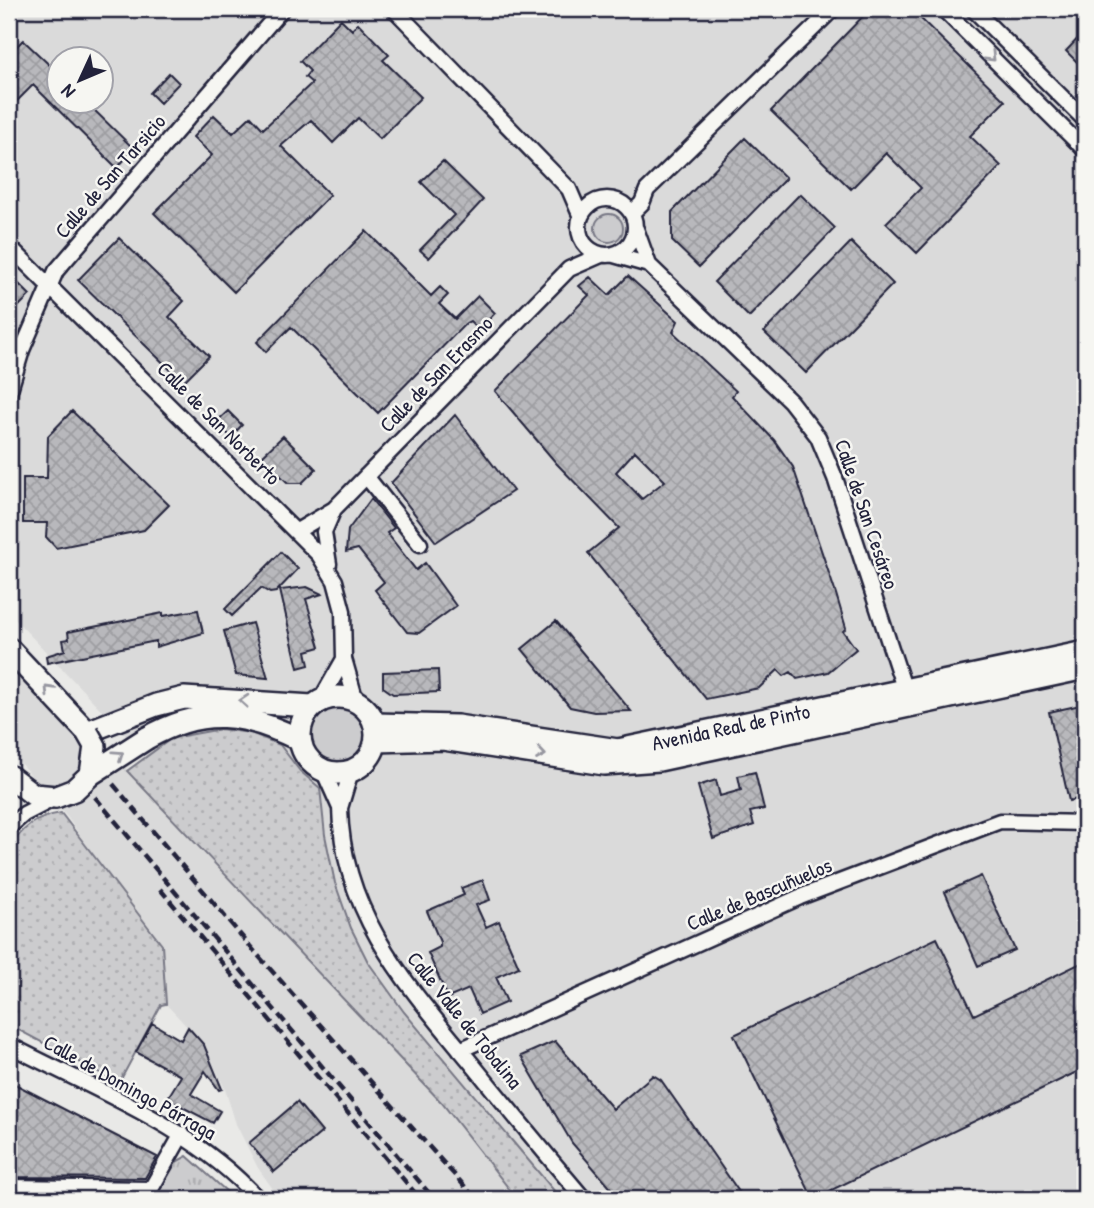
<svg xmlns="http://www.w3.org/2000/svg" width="1094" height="1208" viewBox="0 0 1094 1208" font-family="'Patrick Hand',sans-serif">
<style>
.built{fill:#dadada;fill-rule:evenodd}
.grass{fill:url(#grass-dots);stroke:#777784;stroke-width:2}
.park{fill:url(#park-tufts);stroke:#777784;stroke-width:2}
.garden{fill:#ccccce;stroke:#777784;stroke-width:2}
.building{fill:url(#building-cross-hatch);stroke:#22223b;stroke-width:2;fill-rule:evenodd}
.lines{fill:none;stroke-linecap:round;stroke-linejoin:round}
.street-casing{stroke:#22223b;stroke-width:19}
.secondary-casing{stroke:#22223b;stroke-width:26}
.street{stroke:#f6f6f2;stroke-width:14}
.secondary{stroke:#f6f6f2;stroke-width:21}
.rail{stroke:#22223b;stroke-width:4.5;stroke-dasharray:10 5;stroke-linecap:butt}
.secondary-bridge-casing{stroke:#22223b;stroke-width:26;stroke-linecap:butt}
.secondary-bridge{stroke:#f6f6f2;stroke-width:21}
.oneway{stroke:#9797a0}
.labels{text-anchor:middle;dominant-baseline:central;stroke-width:5;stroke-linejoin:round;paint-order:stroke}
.street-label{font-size:21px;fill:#22223b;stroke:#f6f6f2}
</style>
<defs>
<pattern id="grass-dots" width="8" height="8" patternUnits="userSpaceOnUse" patternTransform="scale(1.75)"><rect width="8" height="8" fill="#ccccce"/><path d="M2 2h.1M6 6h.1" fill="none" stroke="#afafb2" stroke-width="1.8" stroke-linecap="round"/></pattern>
<pattern id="park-tufts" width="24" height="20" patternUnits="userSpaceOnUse" patternTransform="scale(1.75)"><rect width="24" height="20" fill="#ccccce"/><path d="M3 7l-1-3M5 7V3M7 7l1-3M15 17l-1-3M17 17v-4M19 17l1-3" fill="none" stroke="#afafb2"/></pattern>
<pattern id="building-cross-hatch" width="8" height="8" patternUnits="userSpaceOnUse" patternTransform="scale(1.75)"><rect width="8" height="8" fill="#b8b8bc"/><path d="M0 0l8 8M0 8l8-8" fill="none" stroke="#9e9ea2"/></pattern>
</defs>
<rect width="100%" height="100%" fill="#e9e9e7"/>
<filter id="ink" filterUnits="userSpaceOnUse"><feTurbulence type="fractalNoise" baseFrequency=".0143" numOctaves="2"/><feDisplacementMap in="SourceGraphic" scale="14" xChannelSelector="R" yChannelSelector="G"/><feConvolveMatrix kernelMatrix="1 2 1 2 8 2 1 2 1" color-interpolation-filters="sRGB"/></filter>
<g filter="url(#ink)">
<path class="built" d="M9 9H1085V1199H549L277 894 9 613ZM60 60H102V102H60Z
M9 638 129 772 442 1103 517 1199H280L258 1168 236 1124 225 1089 204 1045 166 1004 162 945 111 881 68 818 9 750Z"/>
<path class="grass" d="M221 729 251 733 280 745 300 771 320 788 325 835 335 883 351 928 368 962 404 1012 561 1199H517L442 1103 127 771 172 738Z
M61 813 162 945 166 1004 161 1005 119 1083 9 1025V850C21 828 36 817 61 813Z"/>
<path class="park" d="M187 1156 235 1199H163L158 1192 176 1162Z"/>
<path class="garden" d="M595 228a14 14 0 1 1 28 0a14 14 0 1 1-28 0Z
M310 734a30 30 0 1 1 60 0a30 30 0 1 1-60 0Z"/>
<path class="building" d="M870 9H911L1005 101 970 136 1001 166 917 253 886 223 921 188 886 153 851 189 771 111Z
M341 19 352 30 358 23 389 55 383 60 421 97 380 139 358 118 333 143 311 120 281 146 330 195 234 292 154 213 212 155 193 137 214 115 233 133 251 116 263 129 312 83 305 77 310 71 300 61Z
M1085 31V70L1066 51Z
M23 40 60 75V102H86L134 149 117 168 33 85 9 109V54Z
M169 73 179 83 160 103 150 93Z
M745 138 786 178 699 267 672 241V212Z
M443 161 483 200 429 258 420 250 454 215 421 182Z
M800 194 835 228 749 317 714 282Z
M366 231 431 296 440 287 448 295 439 304 455 319 478 296 495 313 479 330 470 321 466 323 378 413 291 327 266 352 257 342Z
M119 238 184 301 169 317 209 356 183 382 78 280Z
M851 242 893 284 806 373 764 332Z
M9 274 30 295 9 316Z
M628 276 678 321 673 332 736 391 732 396 774 440 793 467 836 594 846 628 843 631 856 649 828 672 797 679 791 672 784 676 778 670 759 688 706 699 588 553 619 528 557 464 495 391 589 295 579 286 590 277 609 295ZM635 451 665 481 642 499 616 472Z
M72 411 169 505 144 530 56 548 46 537 47 523H23V478H47L48 436Z
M228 411 242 425 231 437 216 422Z
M455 415 513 491 436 542 391 483Z
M283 436 316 469 302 483H288L261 457Z
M371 499 394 528 387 533 416 570 425 563 456 606 419 633 407 632 375 590 384 582 358 549 346 552 348 530Z
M281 552 298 569 276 592 270 593 261 588 232 616 225 609Z
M307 587 322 594 306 599 320 647 306 651 309 665 298 668 280 590Z
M198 610 203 633 156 647V641L47 663 46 656 65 650 63 640 69 639 68 632 163 613V616Z
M556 621 631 711 594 712 570 707 522 649Z
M252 623 268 678 236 675 224 631Z
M438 670 439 692 393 694 383 687V672Z
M1085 704V797L1069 801 1049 712Z
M755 772 764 809 750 812 754 825 713 839 698 786 716 780 720 796 741 790 738 776Z
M981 876 1015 950 978 966 945 892Z
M483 880 490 900 476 905 486 927 499 921 519 967 496 977 507 1002 480 1014 469 989 448 998 428 953 440 947V942L427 911 464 895 461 888Z
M937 938 974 1015 1085 961V1068L813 1199 734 1035Z
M152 1023 181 1040 188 1027 204 1045 222 1089 219 1090 205 1071 191 1094 220 1111 213 1123 167 1099 181 1076 136 1052Z
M555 1041 613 1109 653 1075 661 1080 744 1199H620L572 1143 521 1056Z
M9 1081 157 1157 145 1178 9 1177Z
M297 1102 322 1132 274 1172 249 1143Z"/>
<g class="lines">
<defs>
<path id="street" d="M394 9 569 189 581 217
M943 9 1085 150
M973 9 1085 120
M579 227a28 28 0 1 1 56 0a28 28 0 1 1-56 0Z
M632 213 642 203 647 190 833 9
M636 229 649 265 790 401 818 437 835 478 907 697
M9 246 319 555 335 581 343 611 344 659 356 701
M614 255 649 265
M9 393 22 350 56 271 282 9
M366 476 420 544
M297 531 334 509 569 269 601 255
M329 564 324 532 334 509
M320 701 344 659
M323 770 340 808 351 771
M340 808C342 912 406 984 468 1059 506 1106 545 1153 584 1199
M9 827 24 814 55 798
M9 1045C95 1090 192 1126 258 1199
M460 1050 800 897 1000 821 1085 823
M9 1187 151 1189
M151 1189 182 1134"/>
<g id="secondary">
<path d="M9 649 87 732 156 705 184 698 312 706"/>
<circle cx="338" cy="735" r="38"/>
<path id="s1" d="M375 724 457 726 618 750 1085 652"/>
<path d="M147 738C203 706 244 712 300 740"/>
<path d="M376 741 443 739 604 764 659 760 1085 668"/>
<path d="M9 776 34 795 56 797"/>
</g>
</defs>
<use href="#street" class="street-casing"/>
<use href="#secondary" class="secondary-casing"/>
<use href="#street" class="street"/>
<use href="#secondary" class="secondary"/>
<path class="rail" d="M113 784 255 952 476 1199
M95 797 434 1199
M160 889 420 1199"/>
<defs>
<path id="secondary-bridge" d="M87 732 95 746 91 774
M56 797 74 790 91 774 147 738"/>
</defs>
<use href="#secondary-bridge" class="secondary-bridge-casing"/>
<use href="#secondary-bridge" class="secondary-bridge"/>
</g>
<defs><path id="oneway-chevron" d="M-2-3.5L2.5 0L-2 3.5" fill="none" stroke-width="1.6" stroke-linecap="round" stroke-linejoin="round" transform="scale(1.75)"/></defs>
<g class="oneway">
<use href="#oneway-chevron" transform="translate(991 57) rotate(45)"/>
<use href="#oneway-chevron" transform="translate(49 690) rotate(-134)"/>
<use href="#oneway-chevron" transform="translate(244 701) rotate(-176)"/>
<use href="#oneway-chevron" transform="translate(541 754) rotate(9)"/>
<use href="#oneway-chevron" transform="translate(119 755) rotate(-34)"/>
</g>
</g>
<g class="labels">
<g class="street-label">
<text transform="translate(110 176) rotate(-49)">Calle de San Tarsicio</text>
<text transform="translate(436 374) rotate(-46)">Calle de San Erasmo</text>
<text transform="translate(219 423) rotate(45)">Calle de San Norberto</text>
<text transform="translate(867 514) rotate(71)">Calle de San Cesáreo</text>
<text stroke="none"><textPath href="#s1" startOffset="360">Avenida Real de Pinto</textPath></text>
<text transform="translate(759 894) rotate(-23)">Calle de Bascuñuelos</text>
<text transform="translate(465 1020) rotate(51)">Calle Valle de Tobalina</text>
<text transform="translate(130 1087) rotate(29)">Calle de Domingo Párraga</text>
</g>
</g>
<rect width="1094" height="1208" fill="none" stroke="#f6f6f2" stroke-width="35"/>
<rect x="18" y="18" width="1059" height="1173" fill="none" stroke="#22223b" stroke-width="2.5" filter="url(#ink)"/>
<g transform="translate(80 80) rotate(226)"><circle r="33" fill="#f6f6f2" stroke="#a1a1a9" stroke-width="2"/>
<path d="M0-5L12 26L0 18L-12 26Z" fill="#22223b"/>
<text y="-10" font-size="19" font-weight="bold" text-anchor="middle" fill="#22223b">N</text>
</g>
</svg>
